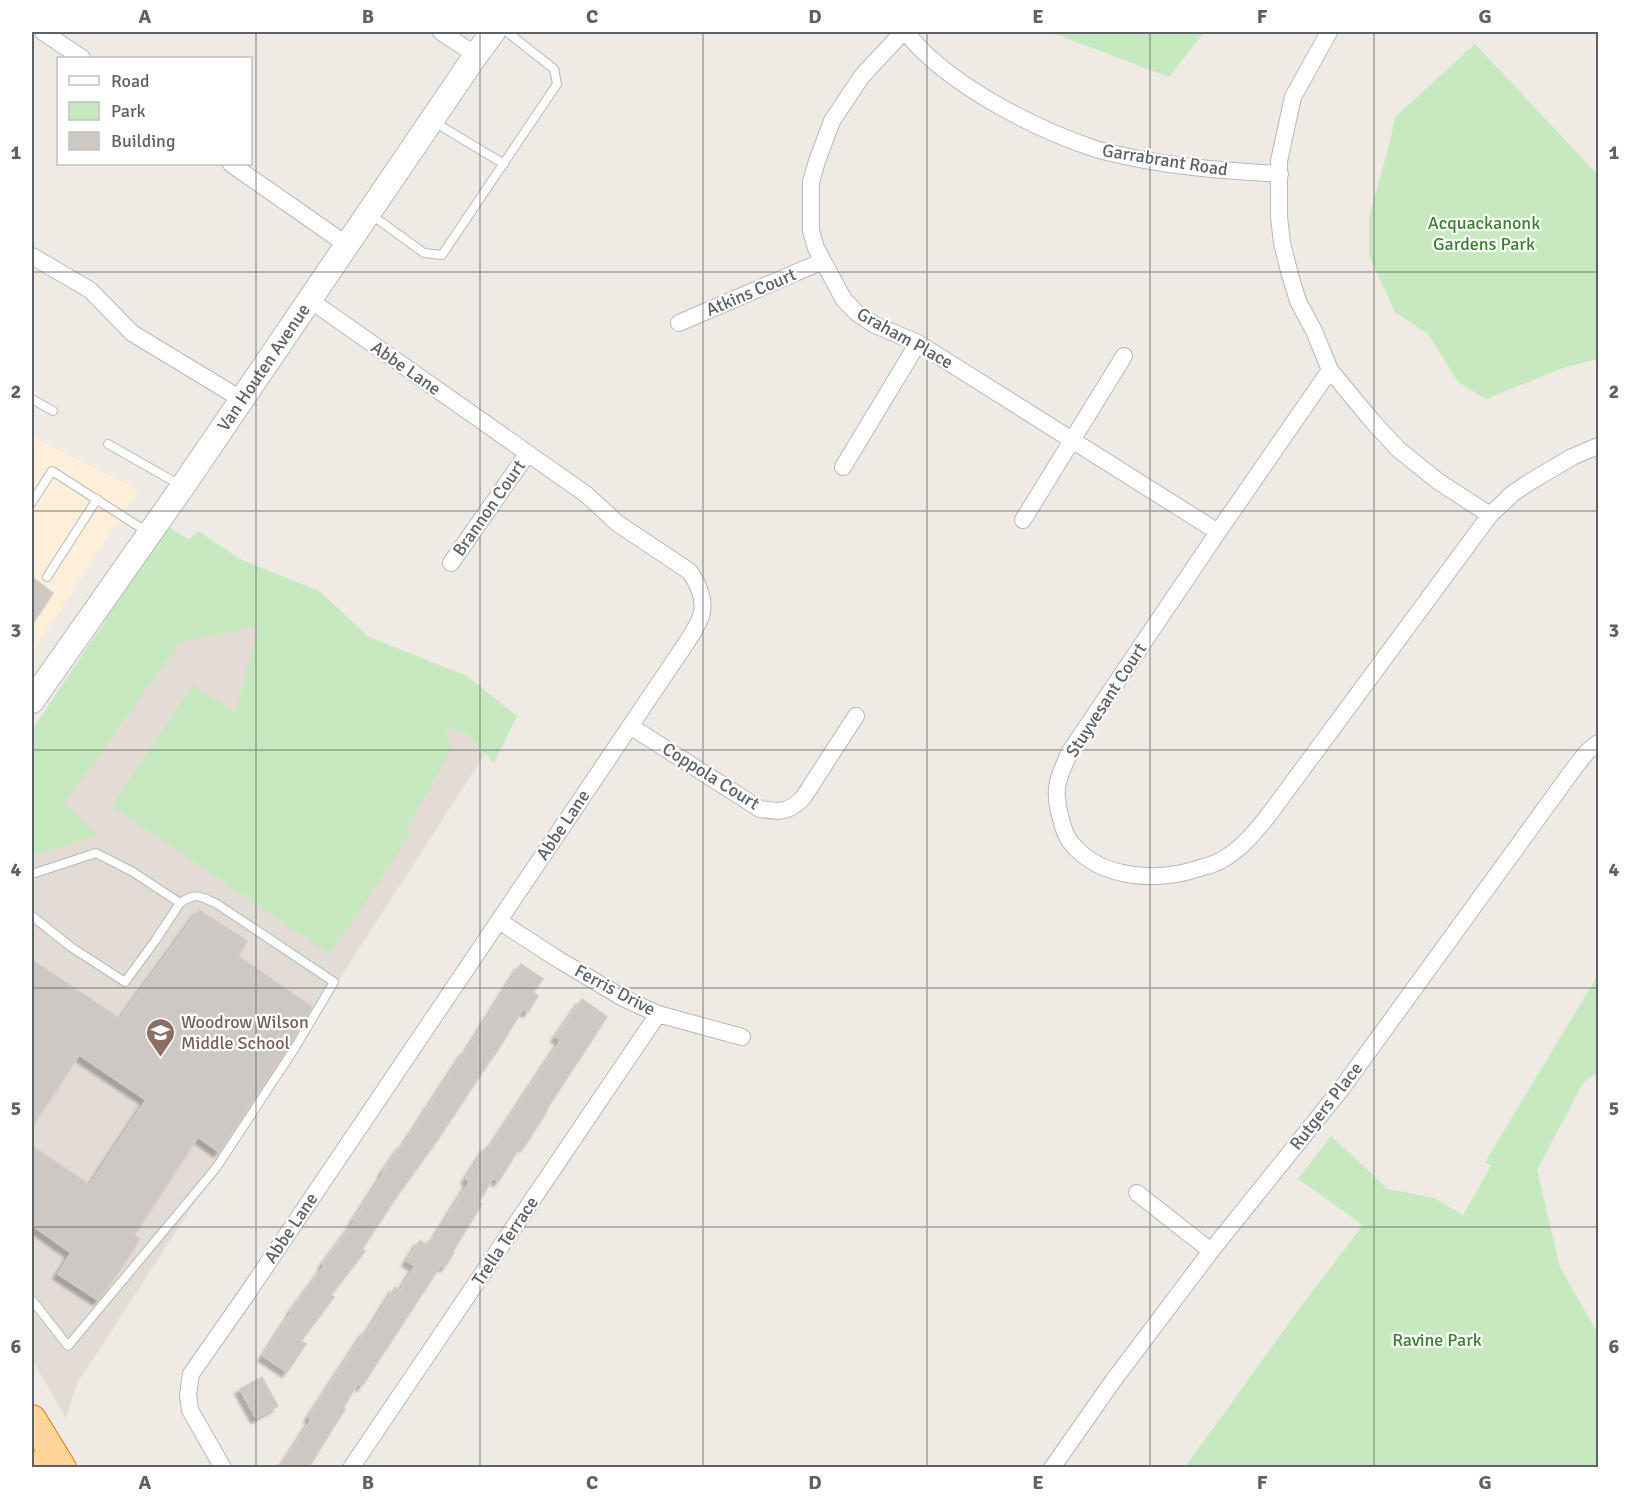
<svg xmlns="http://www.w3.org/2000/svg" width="1630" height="1499" viewBox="0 0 1630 1499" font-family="Signika,sans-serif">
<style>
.commercial{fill:#ffefd9}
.education{fill:#e2dcd5}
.green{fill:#c7e9bf}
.building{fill:#cdc8c3;stroke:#d5cbc2;stroke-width:1.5;filter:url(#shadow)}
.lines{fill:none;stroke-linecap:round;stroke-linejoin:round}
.service-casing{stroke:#b5b8bc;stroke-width:10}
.minor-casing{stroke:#b5b8bc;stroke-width:18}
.secondary-casing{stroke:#b3b9bd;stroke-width:26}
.trunk-casing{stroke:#f37600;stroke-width:30}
.service{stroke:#fff;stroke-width:8}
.minor{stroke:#fff;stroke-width:16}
.secondary{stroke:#fff;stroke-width:24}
.trunk{stroke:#ffd59a;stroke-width:28}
.grid{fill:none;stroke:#5c6266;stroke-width:1.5;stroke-opacity:0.55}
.labels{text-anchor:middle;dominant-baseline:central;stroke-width:4.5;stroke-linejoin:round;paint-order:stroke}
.street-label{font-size:18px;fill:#5c6266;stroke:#fff}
.park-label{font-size:18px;fill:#3b822f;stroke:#fff}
.education-label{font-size:18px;fill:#785e54;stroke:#fff;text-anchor:start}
.neatline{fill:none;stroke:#5c6266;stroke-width:2}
.grid-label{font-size:20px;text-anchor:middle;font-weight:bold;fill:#5c6266}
</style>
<defs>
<filter id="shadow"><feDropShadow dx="-5" dy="5" stdDeviation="1.5" flood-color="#0004"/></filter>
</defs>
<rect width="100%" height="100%" fill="#efebe4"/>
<path class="commercial" d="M32 437 138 490 32 653Z"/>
<path class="education" d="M168 527 497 733 485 754 77 1384 66 1418 32 1360V733Z"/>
<path class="green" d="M1050 32H1204L1169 77Z
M1475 44 1598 175V359L1563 368 1486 399 1458 382 1428 334 1395 312 1369 256V217L1389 145 1395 117Z
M168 527 188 539V541L198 531 240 559 319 591 369 637 467 676 517 716 494 763 467 734 445 726 451 751 406 829 411 832 357 914H356L330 954 112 806 193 685 235 713 259 625 180 642 64 804 98 835 32 856V730Z
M1598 975V1072L1583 1083 1537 1170 1560 1267 1598 1334V1467H1185L1305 1301 1363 1225 1298 1179 1331 1136 1388 1189 1434 1198 1463 1215 1491 1166 1485 1162Z"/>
<path class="building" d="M32 577 53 593 32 625Z
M199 910 247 941 238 956 312 1007 288 1048 219 1152 198 1137 134 1235 140 1239 107 1289 98 1300 58 1274 71 1253 32 1225V1146L90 1185 146 1100 79 1055 32 1127V960L120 1019Z
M521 964 543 979 533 992 538 996 528 1012 523 1009 494 1056H493L436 1142 399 1193 362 1249 365 1251 331 1295 334 1297 301 1341 306 1344 287 1372 263 1356 293 1310H292L325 1265 323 1264 355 1221 354 1220 384 1173 383 1172 402 1145 403 1146 465 1051 466 1052Z
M582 999 607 1017 546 1110 547 1111 524 1147 521 1145 499 1181 493 1178 479 1202 482 1204 453 1251 454 1252 445 1267 441 1265 362 1386 358 1383 343 1408 345 1409 309 1467H281L312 1419 309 1417 366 1330 368 1331 395 1287 400 1291 415 1266 407 1261 420 1240 427 1245 432 1238 434 1239 470 1181 466 1179 487 1146 490 1148 561 1040 556 1037Z
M262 1377 278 1406 256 1418 240 1389Z"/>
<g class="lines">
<defs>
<path id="service" d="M434 122 504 164
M369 213 424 253 442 255 557 84 554 69 507 32
M32 399 53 411
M108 444 182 486
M32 502 52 471 149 533
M47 577 97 499
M32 874 96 853 133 872 180 903 155 941 125 982 71 947 32 916
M32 1300 68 1346 216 1168 293 1051 334 982 217 904C200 896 196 892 180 903"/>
<path id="minor" d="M43 32 82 58
M441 32 476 55
M903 32 862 76 832 121 817 161 811 182V231L816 248 844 300 857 313 875 325 918 343 1218 532
M905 32C912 39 919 48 927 55 968 93 1036 129 1090 147 1104 152 1119 155 1134 158 1183 168 1231 171 1280 174
M1329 32 1293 97 1279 161V217L1282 243 1290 275 1298 301 1314 331 1330 370 1373 422 1398 449 1439 482 1490 515
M231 164 347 245
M32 256 90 290 132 333 241 399
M679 323 823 261
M1330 370 1218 532 1069 753C1065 764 1058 776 1057 788 1056 798 1058 809 1061 819 1063 828 1066 837 1072 844 1102 880 1159 882 1200 868 1208 866 1218 863 1225 858 1242 848 1255 832 1268 816L1490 515 1512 494 1528 483 1572 457 1598 446
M843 467 918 343
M1023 520 1124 356
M451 563 528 453
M630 726 760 809C780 812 788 813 803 798L856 716
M499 921 556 958 623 998 658 1014 742 1037
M1137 1193 1211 1251
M223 1468 190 1410 188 1395 191 1374 247 1294 687 642C692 634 698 625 701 616 706 601 698 583 689 571L617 523 587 495 310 300
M351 1468 658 1014
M1052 1468 1113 1381 1211 1251 1342 1088 1575 767 1587 752 1598 743"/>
<g id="secondary">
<path id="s1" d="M32 701 183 486 476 55 493 32"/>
</g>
<path id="trunk" d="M32 1419 62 1468
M32 1465 33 1468"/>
</defs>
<use href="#service" class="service-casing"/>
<use href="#minor" class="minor-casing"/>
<use href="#secondary" class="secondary-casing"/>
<use href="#trunk" class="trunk-casing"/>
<use href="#service" class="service"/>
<use href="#minor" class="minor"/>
<use href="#secondary" class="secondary"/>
<use href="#trunk" class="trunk"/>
</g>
<path class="grid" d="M256 32V1468M480 32V1468M703 32V1468M927 32V1468M1150 32V1468M1374 32V1468M32 272H1598M32 511H1598M32 750H1598M32 988H1598M32 1227H1598"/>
<defs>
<symbol id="school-pin" viewBox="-11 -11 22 30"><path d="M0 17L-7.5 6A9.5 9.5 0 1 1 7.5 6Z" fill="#8d6e63" stroke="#fff"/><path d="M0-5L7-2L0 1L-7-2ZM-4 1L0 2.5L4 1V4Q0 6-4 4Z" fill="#fff"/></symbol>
</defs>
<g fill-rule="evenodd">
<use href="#school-pin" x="144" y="1016" width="33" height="45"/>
</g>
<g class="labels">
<g class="street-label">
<text transform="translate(1165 160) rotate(9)">Garrabrant Road</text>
<text transform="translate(751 292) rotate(-23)">Atkins Court</text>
<text transform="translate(905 338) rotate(29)">Graham Place</text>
<text stroke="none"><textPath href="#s1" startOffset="406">Van Houten Avenue</textPath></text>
<text transform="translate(406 368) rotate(35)">Abbe Lane</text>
<text transform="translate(489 508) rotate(-55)">Brannon Court</text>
<text transform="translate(1106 700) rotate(-57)">Stuyvesant Court</text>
<text transform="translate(711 776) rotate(32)">Coppola Court</text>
<text transform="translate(563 825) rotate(-56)">Abbe Lane</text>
<text transform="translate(615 990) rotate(28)">Ferris Drive</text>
<text transform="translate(1326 1106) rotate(-52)">Rutgers Place</text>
<text transform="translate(291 1228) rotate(-56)">Abbe Lane</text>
<text transform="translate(505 1241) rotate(-56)">Trella Terrace</text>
</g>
<g class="park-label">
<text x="1484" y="223">Acquackanonk<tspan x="1484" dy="21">Gardens Park</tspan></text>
<text x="1437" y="1340">Ravine Park</text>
</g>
<g class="education-label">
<text x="181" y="1022">Woodrow Wilson<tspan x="181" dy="21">Middle School</tspan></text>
</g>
</g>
<rect width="1630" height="1499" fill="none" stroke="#ffffff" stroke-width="66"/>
<rect x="57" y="57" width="195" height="108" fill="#ffffff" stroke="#bec0c2" stroke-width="1.5"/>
<rect x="69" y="76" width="30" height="9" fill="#ffffff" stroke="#bec0c2" stroke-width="1.5"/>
<text x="111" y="87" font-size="18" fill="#5c6266">Road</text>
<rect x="69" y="102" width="30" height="18" fill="#c7e9bf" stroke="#bec0c2" stroke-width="1.5"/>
<text x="111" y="117" font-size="18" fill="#5c6266">Park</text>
<rect x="69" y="132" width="30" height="18" fill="#cdc8c3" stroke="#bec0c2" stroke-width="1.5"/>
<text x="111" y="147" font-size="18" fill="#5c6266">Building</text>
<rect x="33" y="33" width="1564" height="1433" class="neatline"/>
<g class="grid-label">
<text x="145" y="23">A</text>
<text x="368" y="23">B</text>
<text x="592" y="23">C</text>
<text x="815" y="23">D</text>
<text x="1038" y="23">E</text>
<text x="1262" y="23">F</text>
<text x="1485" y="23">G</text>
<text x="16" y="159">1</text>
<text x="1614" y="159">1</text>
<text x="16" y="398">2</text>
<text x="1614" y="398">2</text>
<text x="16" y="637">3</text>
<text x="1614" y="637">3</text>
<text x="16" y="876">4</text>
<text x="1614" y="876">4</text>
<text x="16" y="1115">5</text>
<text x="1614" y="1115">5</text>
<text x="16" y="1353">6</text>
<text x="1614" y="1353">6</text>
<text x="145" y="1489">A</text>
<text x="368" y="1489">B</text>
<text x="592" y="1489">C</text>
<text x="815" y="1489">D</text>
<text x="1038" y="1489">E</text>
<text x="1262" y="1489">F</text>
<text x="1485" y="1489">G</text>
</g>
</svg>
